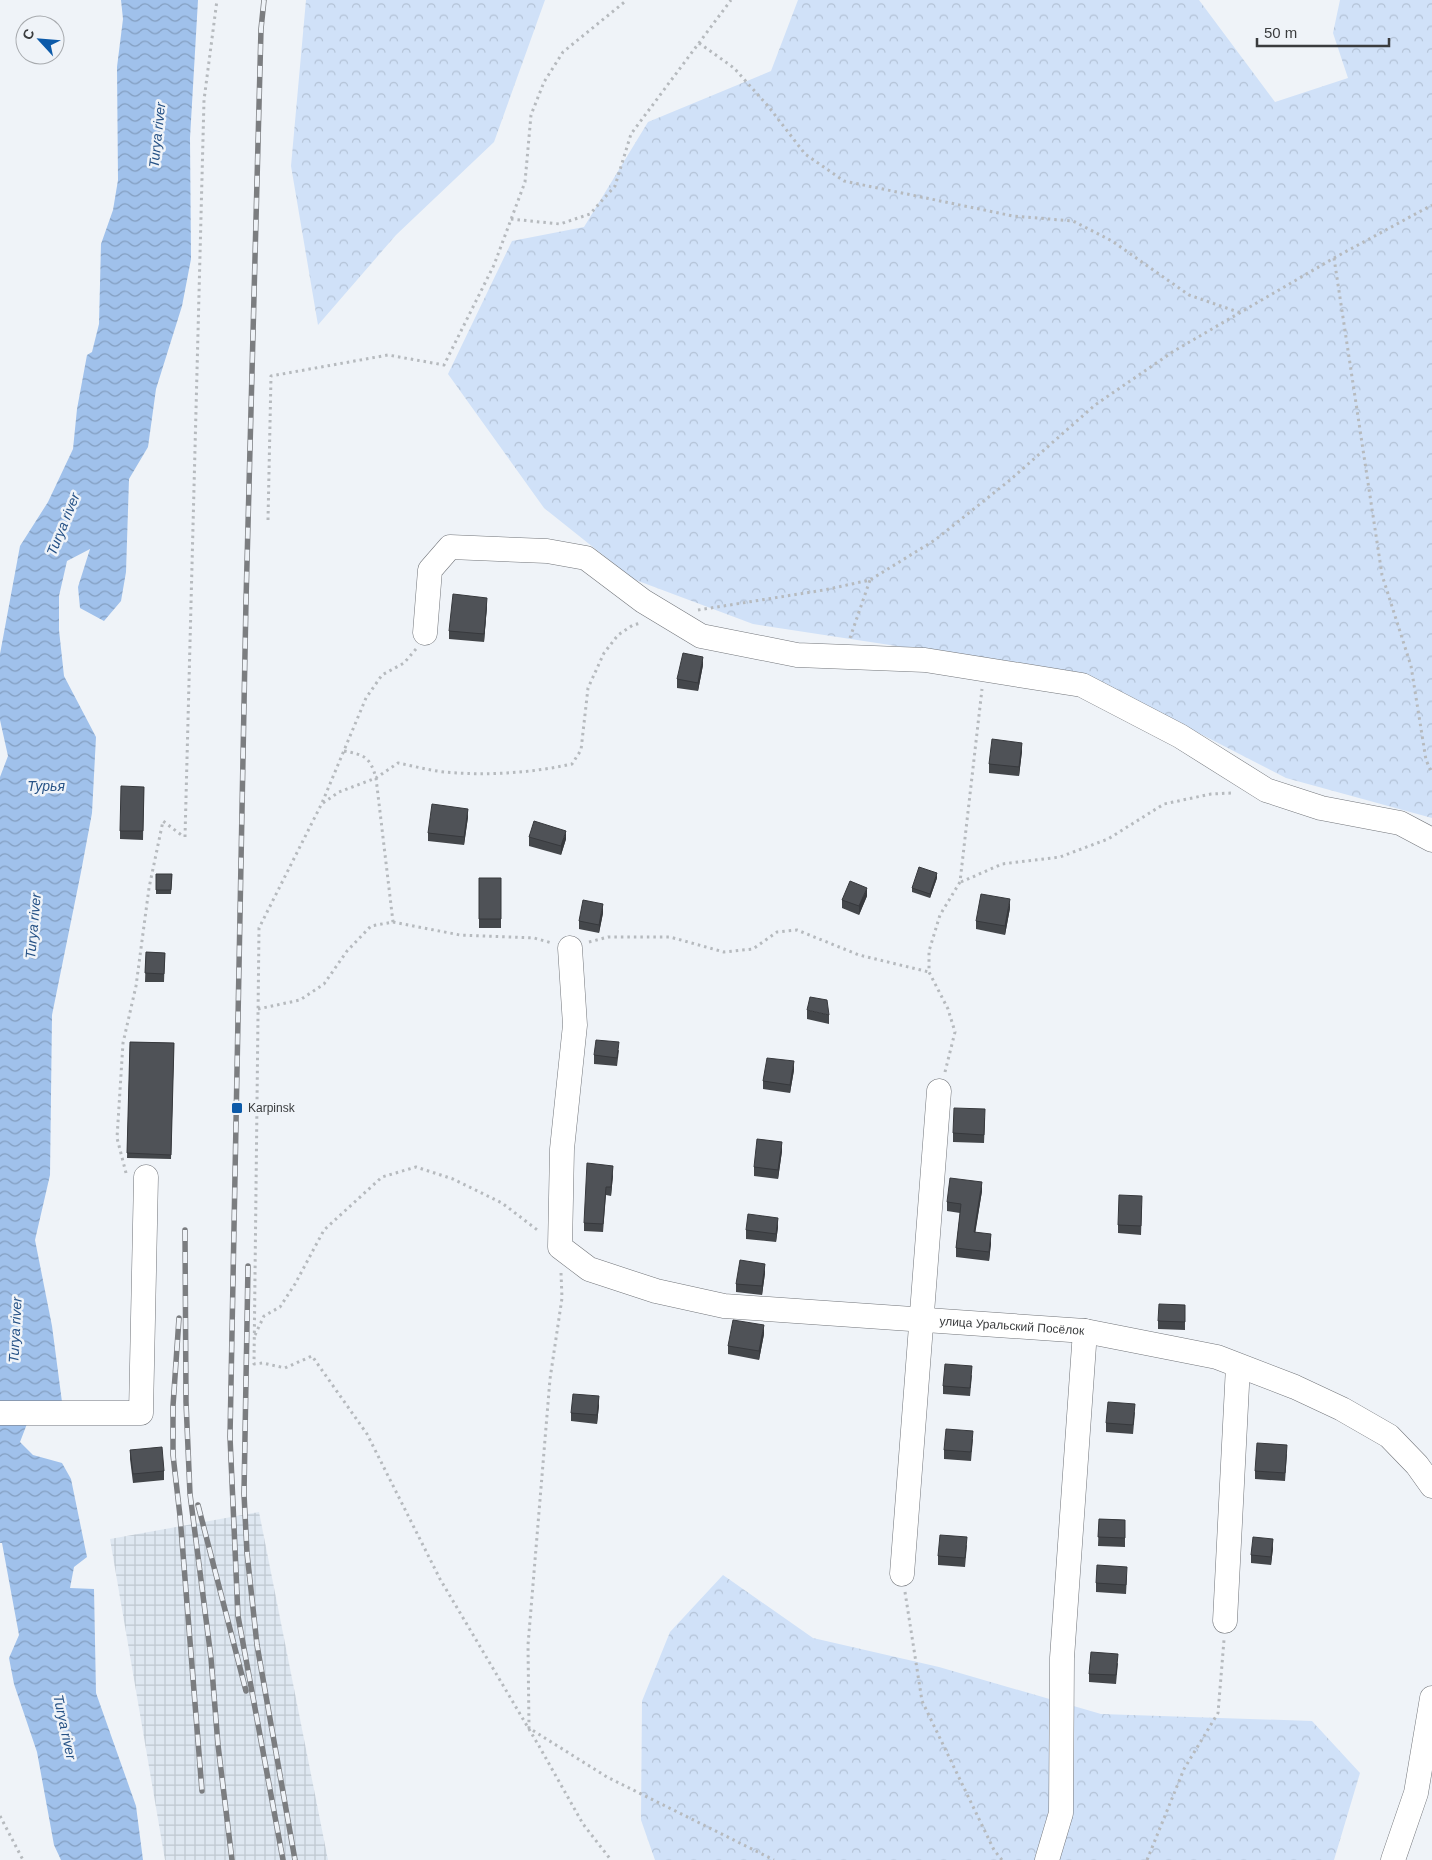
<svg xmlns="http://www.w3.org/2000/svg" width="1432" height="1860" viewBox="0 0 1432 1860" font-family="Arial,sans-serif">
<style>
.industrial{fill:url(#industrial-grid)}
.forest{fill:url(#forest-crowns)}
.water{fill:url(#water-waves)}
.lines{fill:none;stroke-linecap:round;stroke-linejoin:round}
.minor-casing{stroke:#72757a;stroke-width:25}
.path{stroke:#b6babe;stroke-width:3;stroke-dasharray:2.5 4;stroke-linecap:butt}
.minor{stroke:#fff;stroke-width:24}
.rail-casing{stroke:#7b7d80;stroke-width:5.5}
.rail{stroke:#eff3f8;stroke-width:4;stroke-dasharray:11;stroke-linecap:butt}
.wall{fill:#44474b}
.shaded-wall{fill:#37393d}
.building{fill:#4f5257;stroke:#37393d}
.poi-dot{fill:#0c5aa9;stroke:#eff3f8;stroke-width:2}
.labels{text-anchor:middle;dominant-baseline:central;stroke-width:5;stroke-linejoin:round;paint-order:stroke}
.poi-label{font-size:12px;fill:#3a3c3e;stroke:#eff3f8;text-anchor:start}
.street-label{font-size:12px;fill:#3a3c3e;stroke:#eff3f8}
.water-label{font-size:14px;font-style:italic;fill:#265286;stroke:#eff3f8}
</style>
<defs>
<pattern id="industrial-grid" width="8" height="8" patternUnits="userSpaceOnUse" patternTransform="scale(1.25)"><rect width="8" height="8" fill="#dee7f1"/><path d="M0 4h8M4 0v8" fill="none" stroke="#bfc7d0"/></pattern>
<pattern id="forest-crowns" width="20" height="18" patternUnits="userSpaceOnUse" patternTransform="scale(1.25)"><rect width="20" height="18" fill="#d0e1f8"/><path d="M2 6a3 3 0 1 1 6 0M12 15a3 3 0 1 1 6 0" fill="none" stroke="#b3c2d6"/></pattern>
<pattern id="water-waves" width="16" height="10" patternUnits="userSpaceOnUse" patternTransform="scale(1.25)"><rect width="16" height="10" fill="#a0c1eb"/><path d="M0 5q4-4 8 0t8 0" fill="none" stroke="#839ec0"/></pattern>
</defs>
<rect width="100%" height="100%" fill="#eff3f8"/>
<path class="industrial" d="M259 1512 328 1860H165L110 1539Z"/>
<path class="forest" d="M306 0H545L494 142 396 235 318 325 291 166Z
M798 0H1199L1275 102 1348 78 1333 33 1340 0H1432V818L1286 778 1086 675 753 624 633 579 544 508 448 374 512 241 584 227 648 122 771 71Z
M723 1575 813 1638 939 1667 1101 1714 1312 1721 1360 1773 1334 1860H655L641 1820 642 1701 670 1632Z"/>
<path class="water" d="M121 0H198L190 138 191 259 182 306 156 389 148 447 129 479 126 572 121 601 104 621 80 608 78 587 90 549 67 561 59 596V630L64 676 96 737 92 813 81 872 52 1015 50 1175 35 1240 52 1326 62 1402 35 1403 20 1442 33 1455 62 1463 71 1479 87 1557 74 1567 70 1588 94 1589 96 1693 136 1806 143 1860H61L54 1845 37 1752 14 1684 9 1658 19 1635 2 1543H0V777L8 756 0 720V654L20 546 48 502 73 449 77 409 87 355 92 352 99 324 101 244 113 210 118 180 117 67 123 19Z"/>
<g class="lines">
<defs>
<g id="minor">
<path d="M425 633 430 570 450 547 547 551 586 558 643 601 701 636 797 655 925 660 1082 685 1180 736 1266 790 1321 808 1400 823 1432 840"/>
<path id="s1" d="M570 948 575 1025 562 1149 560 1247 589 1269 656 1291 724 1306 1085 1331 1217 1357 1295 1387 1342 1409 1389 1436 1417 1465 1432 1486"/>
<path d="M0 1413H141L146 1177"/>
<path d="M902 1574 939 1091"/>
<path d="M1225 1621 1238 1366"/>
<path d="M1047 1860 1061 1813 1062 1658 1085 1331"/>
<path d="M1393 1860 1416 1793 1432 1698"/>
</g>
</defs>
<use href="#minor" class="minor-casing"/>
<path class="path" d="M699 43 734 68 768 106 805 154 844 181 1013 216 1073 221 1112 241 1189 295 1241 313
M511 219 560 224 590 214 615 186 631 134 731 0
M1334 258 1382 575 1411 666 1426 760 1432 773
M268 520 271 376 388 355 444 365 494 265 525 182 531 115 544 82 563 52 627 0
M698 610 824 590 870 580 935 540 1010 480 1095 405 1174 351 1334 258 1432 205
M850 638 870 580
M416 649 404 663 382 675 366 698 322 803 259 928 254 1364 263 1363 285 1368 312 1356 367 1434 440 1579 539 1746 583 1824 611 1860
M344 751C365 755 370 757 376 778L393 922
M323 803 339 792 376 778 398 763C413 766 428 770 444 772 486 776 531 773 572 764L581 750 588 688 604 653 618 635 633 625 641 623
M185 837 204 100 217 0
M961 882 1002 864 1060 857 1108 839 1164 804 1211 794 1231 793
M589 942 608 937H670L724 952 753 949 777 932 797 930 859 955 929 972
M258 1009 300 1000 324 984 347 951 371 926 393 922 460 935 534 938 552 943
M945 1072 955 1032 948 1009 929 972V951L940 915 960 882 982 689
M126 1173 117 1138 123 1043 136 986 149 888 163 821 184 837
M561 1273 562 1298 550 1379 528 1645 529 1728 607 1777 774 1860
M255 1335 264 1316 280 1307 295 1284 324 1230 382 1177 416 1167 453 1179 502 1203 540 1232
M905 1592 922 1701 994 1850 1002 1860
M0 1816 23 1860
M1147 1860 1184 1769 1218 1713 1224 1640"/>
<use href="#minor" class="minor"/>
<defs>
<path id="rail" d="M264 0 261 29 246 601 230 1437 238 1616 283 1860
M185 1230 186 1402 190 1494 211 1658 218 1745 232 1860
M248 1266 244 1494 247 1553 257 1645 295 1860
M179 1318 173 1406V1455L180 1516 202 1791
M198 1505 246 1691"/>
</defs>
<use href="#rail" class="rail-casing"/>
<use href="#rail" class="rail"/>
</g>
<path class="wall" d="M487 606 484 642 449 639V631Z
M703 665 698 691 677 688V679Z
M1022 751 1019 776 989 773V764Z
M144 787 143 840 120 839V831Z
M468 817 464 845 428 841V833Z
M529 837 566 839 561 855 529 846Z
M156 874H172L171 894H156Z
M479 878H501V928H479Z
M937 878 930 898 912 892V888Z
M867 896 859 915 842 908V900Z
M1010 908 1005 935 976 929V921Z
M603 913 599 933 579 929V921Z
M146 952 165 953 164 982H145Z
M807 1010 829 1015V1024L807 1019Z
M130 1042 174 1043 171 1159 127 1158Z
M619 1050 617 1066 594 1064V1055Z
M794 1070 790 1093 763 1089V1081Z
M985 1118 984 1143 953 1142V1133Z
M782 1151 778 1179 754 1176V1167Z
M613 1175 611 1196 606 1195 603 1232 584 1231V1223Z
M982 1191 975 1232 991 1243 989 1261 956 1257V1248L960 1213 947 1211V1202Z
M1142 1205 1141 1235 1118 1233V1225Z
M778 1227 776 1242 746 1239V1230Z
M765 1273 762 1295 736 1292V1284Z
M1185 1305V1330L1158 1329V1321Z
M764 1334 759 1360 728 1354V1346Z
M972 1375 970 1396 943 1394V1386Z
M599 1405 597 1424 571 1421V1413Z
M1135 1412 1133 1434 1106 1432V1423Z
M973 1439 971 1461 944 1459V1450Z
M130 1450 164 1471V1480L133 1483 130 1459Z
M1287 1454 1285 1481 1255 1479V1471Z
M1099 1519 1125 1520V1547L1098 1546Z
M967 1545 965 1567 938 1565V1556Z
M1273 1548 1271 1565 1251 1563V1555Z
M1127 1575 1126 1594 1096 1592V1583Z
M1118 1663 1116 1684 1089 1682V1674Z"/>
<path class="shaded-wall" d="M487 598V606L484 642V634Z
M703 657V665L698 691V683Z
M1022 743V751L1019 776V767Z
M468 809V817L464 845V837Z
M566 831V839L561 855V846Z
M937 873V878L930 898V894Z
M867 888V896L859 915V906Z
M1010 899V908L1005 935V926Z
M603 904V913L599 933V925Z
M794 1061V1070L790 1093V1085Z
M782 1142V1151L778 1179V1170Z
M613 1166V1175L611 1196V1187Z
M982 1182V1191L974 1241V1232Z
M778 1218V1227L776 1242V1234Z
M991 1234V1243L989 1261V1252Z
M765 1264V1273L762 1295V1286Z
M764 1325V1334L759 1360V1351Z
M599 1396V1405L597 1424V1415Z
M1273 1539V1548L1271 1565V1557Z"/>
<path class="building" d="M453 594 487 598 484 634 449 631Z
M683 653 703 657 698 683 677 679Z
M992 739 1022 743 1019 767 989 764Z
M121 786 144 787 143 831H120Z
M432 804 468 809 464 837 428 833Z
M534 821 566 831 561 846 529 837Z
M919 867 937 873 930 894 912 888Z
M156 874H172L171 890H156Z
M479 878H501V919H479Z
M850 881 867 888 859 906 842 900Z
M981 894 1010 899 1005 926 976 921Z
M583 900 603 904 599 925 579 921Z
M146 952 165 953 164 974 145 973Z
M810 997 827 1000 829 1015 807 1010Z
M596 1040 619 1042 617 1058 594 1055Z
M130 1042 174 1043 171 1155 127 1153Z
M767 1058 794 1061 790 1085 763 1081Z
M954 1108 985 1109 984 1135 953 1133Z
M757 1139 782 1142 778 1170 754 1167Z
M587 1163 613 1166 611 1187H606L603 1224 584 1223Z
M950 1178 982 1182 974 1232 991 1234 989 1252 956 1248 961 1204 947 1202Z
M1119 1195 1142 1196 1141 1226 1118 1225Z
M748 1214 778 1218 776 1234 746 1230Z
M740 1260 765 1264 762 1286 736 1284Z
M1159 1304 1185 1305V1322L1158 1321Z
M733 1320 764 1325 759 1351 728 1346Z
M945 1364 972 1366 970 1388 943 1386Z
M573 1394 599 1396 597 1415 571 1413Z
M1108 1402 1135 1404 1133 1425 1106 1423Z
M946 1429 973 1431 971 1452 944 1450Z
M1257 1443 1287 1445 1285 1473 1255 1471Z
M162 1447 164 1471 133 1474 130 1450Z
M1099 1519 1125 1520V1538L1098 1537Z
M940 1535 967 1537 965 1558 938 1556Z
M1253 1537 1273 1539 1271 1557 1251 1555Z
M1097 1565 1127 1567 1126 1585 1096 1583Z
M1091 1652 1118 1654 1116 1675 1089 1674Z"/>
<rect class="poi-dot" x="231" y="1102" width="12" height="12" rx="2.5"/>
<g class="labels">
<g class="poi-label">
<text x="248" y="1108">Karpinsk</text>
</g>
<g class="street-label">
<text stroke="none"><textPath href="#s1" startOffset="765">улица Уральский Посёлок</textPath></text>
</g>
<g class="water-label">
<text transform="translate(157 135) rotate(-84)">Turya river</text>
<text transform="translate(63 524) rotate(-68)">Turya river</text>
<text x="46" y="786">Турья</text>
<text transform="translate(33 926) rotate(-85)">Turya river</text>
<text transform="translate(15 1330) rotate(-87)">Turya river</text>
<text transform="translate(65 1727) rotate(78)">Turya river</text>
</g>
</g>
<g transform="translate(40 40) rotate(296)"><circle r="24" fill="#eff3f8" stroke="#a7aaae"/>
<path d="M0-4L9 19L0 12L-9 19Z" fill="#0c5aa9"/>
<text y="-8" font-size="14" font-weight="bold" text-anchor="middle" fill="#3a3c3e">С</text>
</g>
<path d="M1257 38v8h132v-8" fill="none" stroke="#3a3c3e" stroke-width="2.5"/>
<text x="1264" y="38" font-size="15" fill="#3a3c3e" stroke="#eff3f8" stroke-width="4" paint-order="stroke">50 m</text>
</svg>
